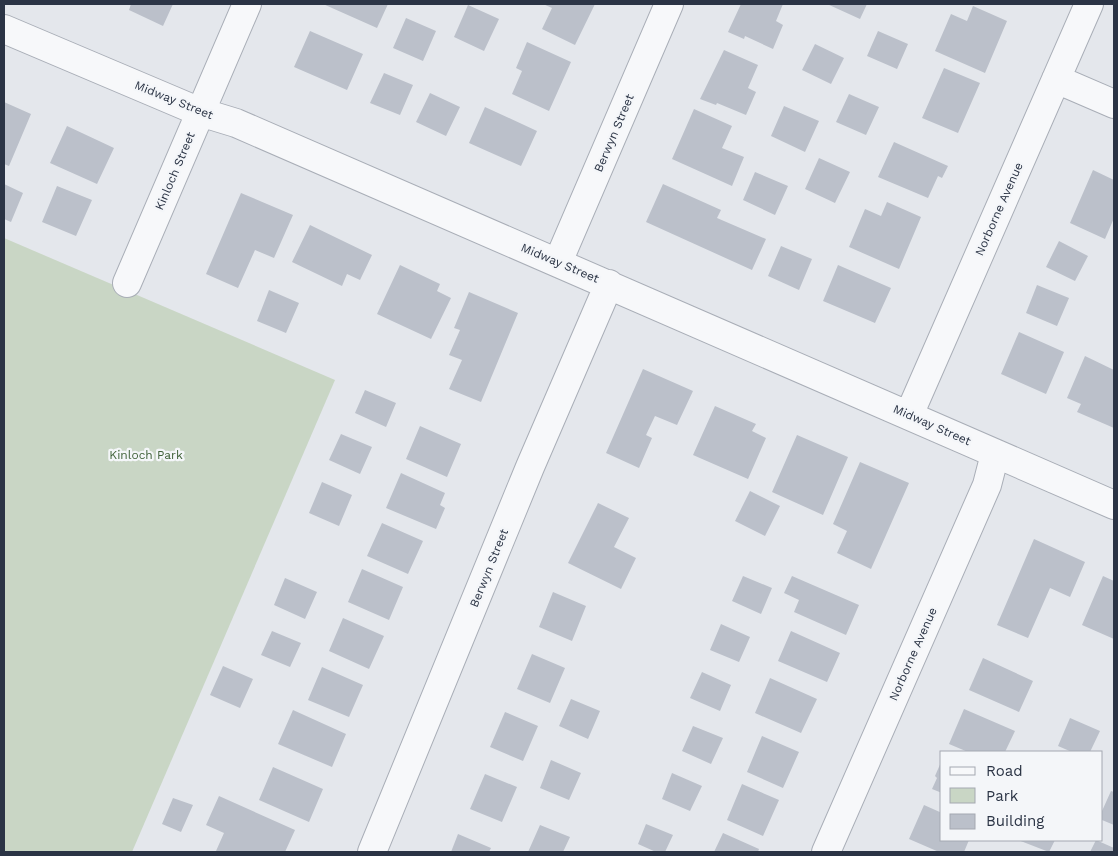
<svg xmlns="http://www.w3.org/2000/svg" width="1118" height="856" viewBox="0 0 1118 856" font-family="'Work Sans',sans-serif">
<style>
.green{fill:#c9d6c5}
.building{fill:#bbc0ca}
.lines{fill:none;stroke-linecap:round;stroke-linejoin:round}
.minor-casing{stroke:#a9aeb7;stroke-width:30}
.minor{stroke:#f7f8fa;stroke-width:28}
.labels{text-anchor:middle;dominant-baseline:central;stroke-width:4.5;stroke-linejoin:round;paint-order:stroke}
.street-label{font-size:12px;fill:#2b3445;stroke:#f4f6f9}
.park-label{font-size:12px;fill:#3f6138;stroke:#f4f6f9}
</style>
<rect width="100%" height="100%" fill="#e4e7ec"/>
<path class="green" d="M4 238 335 380 132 852H4Z"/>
<path class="building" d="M131 4H173L163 26 129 10Z
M323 4H388L377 28Z
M543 4H595L575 45 542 29 552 8Z
M741 4H783L776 21 783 25 773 49 745 36 744 39 728 32Z
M827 4H867L860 19Z
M468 5 499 19 484 51 454 37Z
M973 6 1007 21 985 73 935 51 951 14 967 21Z
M406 18 436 31 423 61 393 48Z
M310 31 363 54 347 90 294 67Z
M878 31 908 44 897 69 867 56Z
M527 42 571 62 549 111 512 94 522 71 516 68Z
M815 44 844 58 831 84 802 70Z
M724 50 758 65 748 88 756 92 746 115 717 103 716 105 700 99Z
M944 68 980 83 958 133 922 118Z
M384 73 413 85 400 115 370 103Z
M430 93 460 107 446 136 416 122Z
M849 94 879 107 866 135 836 122Z
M4 102 31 114 9 166 4 164Z
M784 106 819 121 805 152 771 136Z
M485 107 537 131 521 166 469 143Z
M694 109 732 126 722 148 744 157 732 186 672 159Z
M67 126 114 148 97 184 50 163Z
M894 142 948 166 942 178 938 176 928 198 878 177Z
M819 158 850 172 835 203 805 189Z
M1093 170 1114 180V218L1105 239 1070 223Z
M755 172 788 186 775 215 743 200Z
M4 184 23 193 11 222 4 219Z
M663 184 721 210 717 218 766 239 752 270 646 222Z
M57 186 92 200 76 236 42 222Z
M241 193 293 215 274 258 255 250 238 288 206 274Z
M887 202 921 217 899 269 849 247 865 209 881 216Z
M310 225 372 255 360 280 347 274 342 286 292 262Z
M1059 241 1088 256 1075 281 1046 267Z
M781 246 812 259 799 290 768 276Z
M400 265 440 284 437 291 451 298 431 339 377 314Z
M838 265 891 288 875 323 823 301Z
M1037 285 1069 298 1057 326 1026 313Z
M269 290 299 303 286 333 257 321Z
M469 292 518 313 481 402 449 389 462 360 449 355 460 330 454 328Z
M1019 332 1064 352 1046 394 1001 374Z
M1085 356 1114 370V428L1077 412 1081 404 1067 398Z
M643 369 693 391 677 425 655 416 646 435 652 438 639 468 606 453Z
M365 390 396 403 386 427 355 413Z
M715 406 756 424 752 431 766 438 748 479 693 455Z
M420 426 461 444 447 477 406 459Z
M341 434 372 447 360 474 329 460Z
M797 435 848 457 823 515 772 492Z
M860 462 909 483 871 569 837 553 847 531 833 524Z
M401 473 445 493 440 505 445 508 436 529 386 508Z
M322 482 352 495 339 526 309 513Z
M750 491 780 506 765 536 735 521Z
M598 503 629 518 614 547 636 558 621 589 568 563Z
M382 523 423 541 408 574 367 556Z
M1034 539 1085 562 1070 597 1050 588 1028 638 997 625Z
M362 569 403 587 389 620 348 602Z
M743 576 772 588 761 614 732 601Z
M792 576 859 605 846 635 794 612 799 600 784 593Z
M1103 576 1114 581V639L1082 625Z
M285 578 317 592 305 619 274 605Z
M553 592 586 606 572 641 539 627Z
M343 618 384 636 369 669 329 651Z
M721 624 750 637 739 662 710 650Z
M272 631 301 643 290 667 261 655Z
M791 631 840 653 827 682 778 661Z
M532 654 565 668 550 703 517 689Z
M983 658 1033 681 1019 712 969 690Z
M223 666 253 679 240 708 210 695Z
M322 667 363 685 349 717 308 700Z
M702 672 731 685 720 711 690 698Z
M770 678 817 699 801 733 755 713Z
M571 699 600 711 588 739 559 726Z
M964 709 1015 731 1005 752H968L949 744Z
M293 710 346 734 332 767 278 744Z
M505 712 538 726 523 761 490 747Z
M1070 718 1100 731 1090 752H1072L1058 746Z
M693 726 723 738 711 764 682 751Z
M762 736 799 752 783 788 747 772Z
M551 760 581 773 569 800 540 788Z
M942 760V793L932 789 937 778 935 776Z
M273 767 323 789 309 822 259 800Z
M672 773 702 786 690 811 662 799Z
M485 774 517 787 502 822 470 809Z
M742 784 779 800 763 836 727 820Z
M1111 791 1114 792V825L1102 820V811Z
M219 796 295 830 285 852 216 851 224 833 206 825Z
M173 798 193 805 181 832 162 824Z
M924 805 942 813V840H969L964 852H939L909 839Z
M646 824 673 835 665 852H656L638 844Z
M540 825 570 837 563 852H528Z
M723 833 759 849 758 852H714Z
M458 834 491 848 489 852H451Z
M1018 840H1055L1049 852Z
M1096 840 1114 848V852H1090Z"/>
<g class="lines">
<defs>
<path id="minor" d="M4 29 200 112 236 123 1114 505
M1056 79 1114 104
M558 262 669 4
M127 283 247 4
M909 415 1089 4
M372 852 530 467 609 284
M826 852 987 485 995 454"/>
</defs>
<use href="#minor" class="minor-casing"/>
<use href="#minor" class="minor"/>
</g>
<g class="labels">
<g class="street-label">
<text transform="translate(174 100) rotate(22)">Midway Street</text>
<text transform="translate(614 133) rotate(-67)">Berwyn Street</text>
<text transform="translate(175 171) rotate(-67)">Kinloch Street</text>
<text transform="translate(999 209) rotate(-66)">Norborne Avenue</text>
<text transform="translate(560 263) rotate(23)">Midway Street</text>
<text transform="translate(932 425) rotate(24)">Midway Street</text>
<text transform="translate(489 568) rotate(-68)">Berwyn Street</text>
<text transform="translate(913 654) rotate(-66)">Norborne Avenue</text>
</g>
<g class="park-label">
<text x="146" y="455">Kinloch Park</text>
</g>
</g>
<rect width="1118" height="856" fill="none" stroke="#2b3445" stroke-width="10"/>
<rect x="940" y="751" width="162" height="90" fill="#f4f6f9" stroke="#a4a8b1"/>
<rect x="950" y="767" width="25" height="8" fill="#f7f8fa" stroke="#a4a8b1"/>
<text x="986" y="776" font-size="15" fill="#2b3445">Road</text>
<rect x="950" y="788" width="25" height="15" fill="#c9d6c5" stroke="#a4a8b1"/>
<text x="986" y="801" font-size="15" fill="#2b3445">Park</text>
<rect x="950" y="814" width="25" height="15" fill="#bbc0ca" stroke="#a4a8b1"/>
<text x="986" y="826" font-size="15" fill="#2b3445">Building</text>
</svg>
